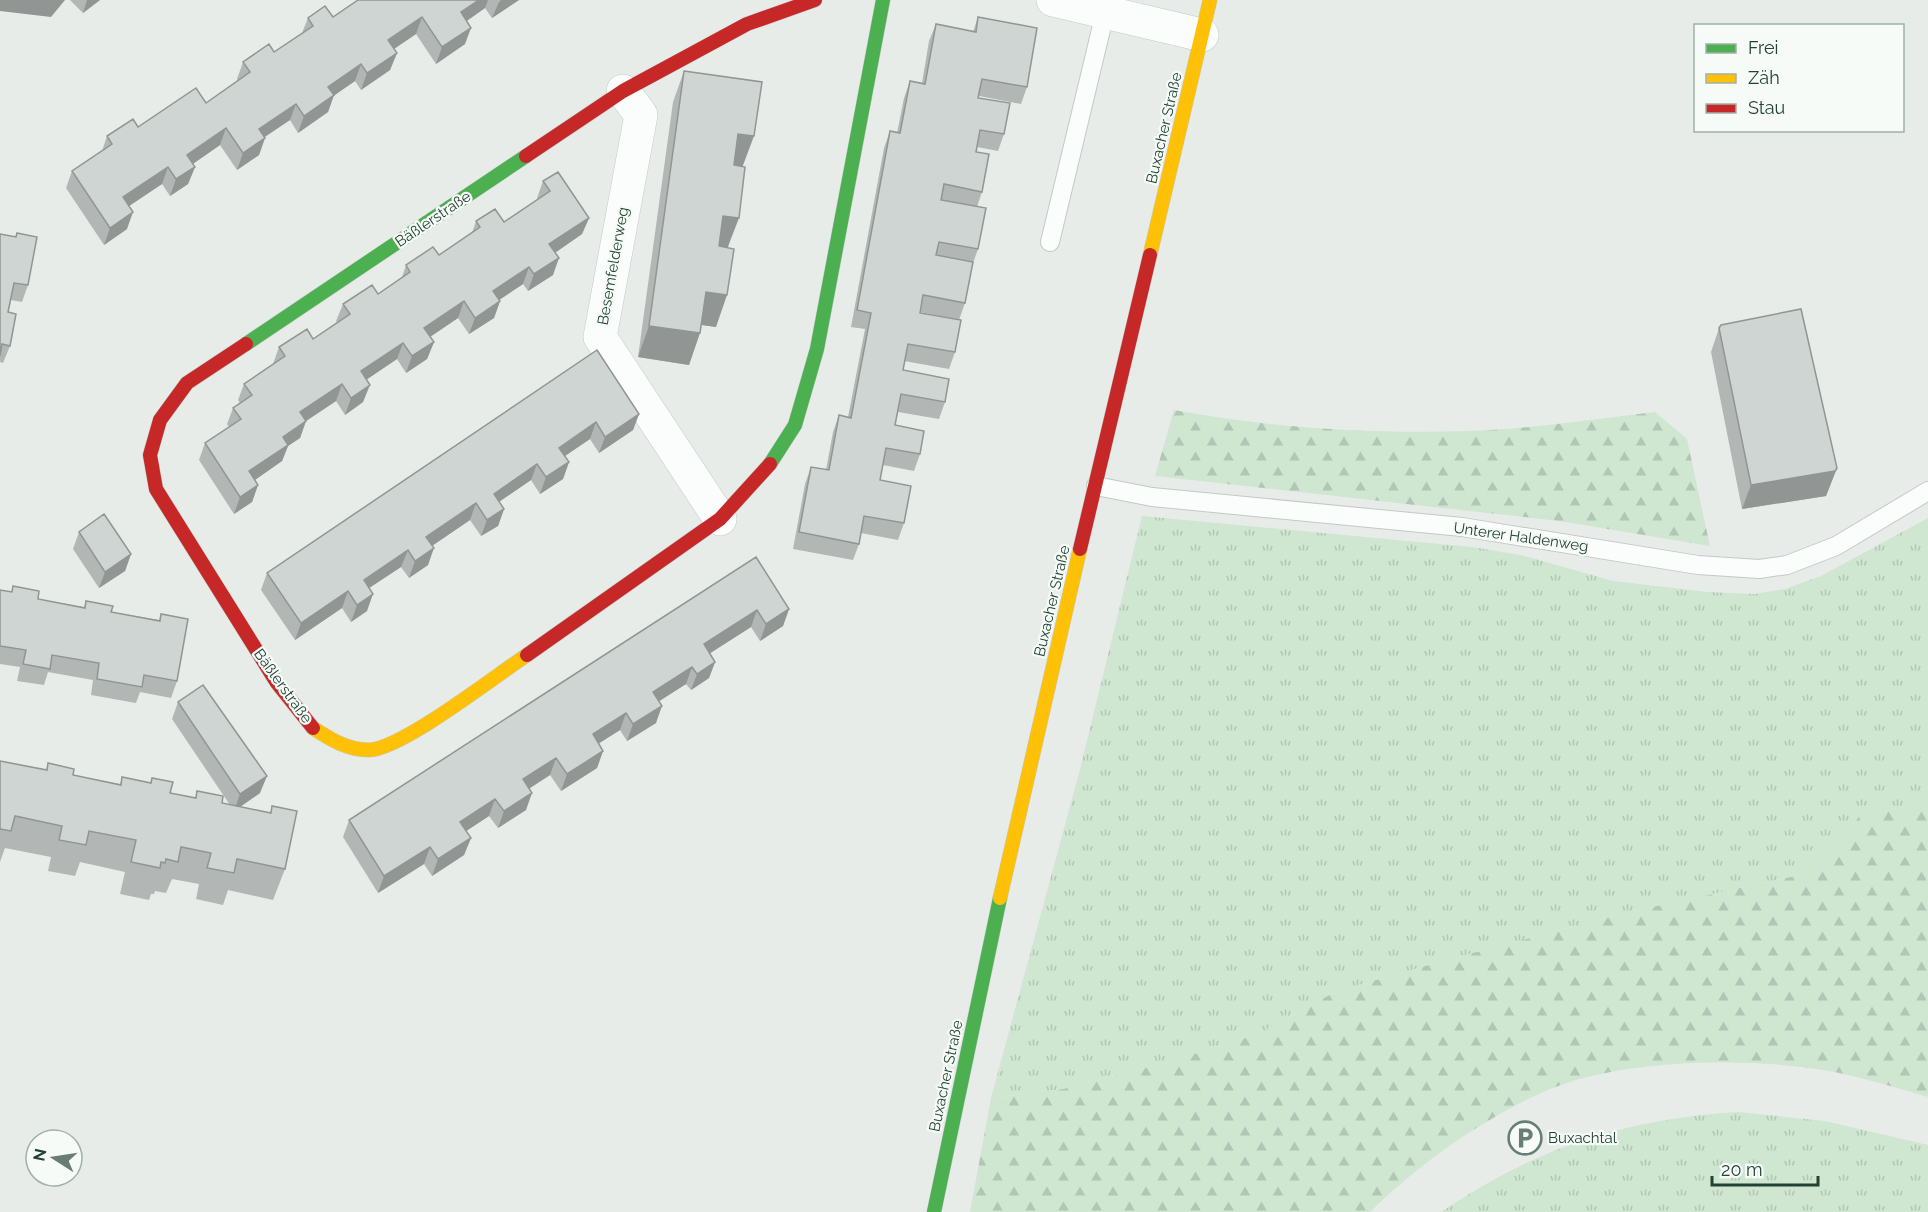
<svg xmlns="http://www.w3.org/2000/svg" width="1928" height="1212" viewBox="0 0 1928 1212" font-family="Raleway,sans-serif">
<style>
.grass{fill:url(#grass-tufts)}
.forest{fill:url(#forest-firs)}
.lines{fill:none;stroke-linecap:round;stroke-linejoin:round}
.lane-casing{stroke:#c4c9c6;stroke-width:20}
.street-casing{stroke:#c4c9c6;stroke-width:34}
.fast-casing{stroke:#c2cac6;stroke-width:15}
.slow-casing{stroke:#c2cac6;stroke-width:15}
.jam-casing{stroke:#c2cac6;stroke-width:15}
.lane{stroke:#fbfcfc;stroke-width:18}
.street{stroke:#fbfcfc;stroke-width:33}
.fast{stroke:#4caf50;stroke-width:14}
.slow{stroke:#ffc107;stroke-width:14}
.jam{stroke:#c62828;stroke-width:14}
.wall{fill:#b2b7b5}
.shaded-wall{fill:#919593}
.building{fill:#cfd5d2;stroke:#919593;stroke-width:1.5}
.labels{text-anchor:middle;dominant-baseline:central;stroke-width:4.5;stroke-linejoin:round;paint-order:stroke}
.street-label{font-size:15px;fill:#224333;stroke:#f6fbf7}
.poi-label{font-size:15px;fill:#224333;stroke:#f6fbf7;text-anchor:start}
</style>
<defs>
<pattern id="grass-tufts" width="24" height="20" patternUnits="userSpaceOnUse" patternTransform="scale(1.5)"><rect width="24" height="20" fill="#cfe6d1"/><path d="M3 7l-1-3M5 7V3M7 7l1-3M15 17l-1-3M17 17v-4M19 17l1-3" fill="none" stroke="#b1c6b4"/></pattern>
<pattern id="forest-firs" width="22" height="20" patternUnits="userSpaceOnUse" patternTransform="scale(1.5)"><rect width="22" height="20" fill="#cfe6d1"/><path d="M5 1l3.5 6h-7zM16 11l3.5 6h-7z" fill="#b1c6b4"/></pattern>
</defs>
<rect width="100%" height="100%" fill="#e7ece9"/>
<path class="grass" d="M1142 516 1472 547 1521 555 1613 581 1708 592 1755 594 1785 589 1821 576 1928 518V803L1860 815 1835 850 1805 874 1629 912 1439 962 1335 992 1258 1034 1169 1062 1063 1089 991 1098 1079 773Z
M1738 1112 1825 1121 1928 1145V1212H1441C1535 1148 1625 1119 1738 1112Z"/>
<path class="forest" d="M1174 410C1271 428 1371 434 1469 431 1531 429 1593 419 1655 412L1687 439 1710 546 1559 521 1155 476Z
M1928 803V1097C1889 1086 1850 1073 1809 1068 1735 1058 1623 1060 1553 1088 1489 1114 1419 1163 1370 1212H970L991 1098 1063 1089 1169 1062 1258 1034 1335 992 1439 962 1629 912 1805 874 1835 850 1860 815Z"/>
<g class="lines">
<defs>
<path id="lane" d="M1050 242 1105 13
M1096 486 1152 497 1462 527 1698 565 1759 569 1787 565 1836 546 1928 491"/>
<path id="street" d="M1053 0 1202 35
M623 91 641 115 600 337 720 519"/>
<path id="fast" d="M246 344 526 156
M770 464 795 425 817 349 883 0
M934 1212 1000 898"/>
<path id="slow" d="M1150 255 1210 0
M313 728C330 739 347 750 369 750 402 749 495 676 527 655
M1000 898 1080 549"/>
<path id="jam" d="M526 156 623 91 747 24 815 0
M246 344 187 383 160 420 150 455 156 489 277 683 313 728
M1080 549 1150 255
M527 655 720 519 770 464"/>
</defs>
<use href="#lane" class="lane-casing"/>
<use href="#street" class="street-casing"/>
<use href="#fast" class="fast-casing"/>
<use href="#slow" class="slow-casing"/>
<use href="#jam" class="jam-casing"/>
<use href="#lane" class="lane"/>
<use href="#street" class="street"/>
<use href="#fast" class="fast"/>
<use href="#slow" class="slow"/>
<use href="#jam" class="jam"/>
</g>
<path class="wall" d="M70 0H100L83 13Z
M358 0H519L492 18 485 8 467 21 465 44 436 64 416 34 394 49 397 53 390 70 361 90 355 81 334 95 328 112 298 133 290 120 265 137 259 155 237 170 220 145 193 164 195 167 188 184 170 196 162 184 129 206 127 229 104 245 66 188 72 171 102 151 107 136 138 127 206 103 238 81 237 79 243 62 274 52 302 33 308 18 333 17Z
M978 17 1027 87 1021 104 979 96 978 98 1004 134 998 151 977 147 976 152 982 192 977 207 978 249 972 266 965 303 959 320 920 312 955 352 949 369 904 361 903 370 945 402 939 419 898 412 895 425 920 454 914 471 883 465 880 480 904 523 898 540 861 533 859 544 853 560 793 549 805 484 811 467 826 470 833 432 839 415 848 417 865 329 851 327 884 148 890 131 897 133 904 98 910 81 922 83 929 41 936 24 973 32Z
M684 71 743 167 728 248 716 327 702 325 689 365 638 357 673 102Z
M543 181 589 218 582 234 555 253 553 275 528 291 523 284 499 300 500 301 494 318 469 334 458 318 430 337 434 342 427 359 406 373 397 359 366 380 363 402 345 415 336 401 306 421 300 438 288 446 282 461 255 480 258 485 252 502 234 514 199 460 205 443 229 427 227 424 233 408 240 403 238 400 244 384 273 364 279 347 313 339 337 322 336 321 343 304 378 294 402 277 406 265 439 255 472 233 476 221 504 222 538 199 537 198Z
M17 233 28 285 22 302 11 300 8 312 10 346 3 363 0 362V234L15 237Z
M1719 328 1837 468 1826 496 1742 509 1711 352Z
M597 350 639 414 633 430 599 453 590 439 565 456 569 462 563 479 540 494 531 480 499 502 504 509 498 526 481 536 470 520 432 546 428 565 409 578 401 567 369 588 367 611 351 622 342 608 295 640 261 590 267 573Z
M79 532 131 554 125 571 99 588 73 549Z
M756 557 789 609 783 626 760 641 751 627 710 653 715 662 709 678 691 690 686 684 659 701 656 723 627 741 620 730 599 743 603 751 597 768 561 791 550 775 529 789 526 810 498 828 489 816 466 831 471 838 464 855 432 876 424 864 378 893 343 837 349 820Z
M13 586 38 599 84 607 86 601 111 612 159 620 161 614 177 681 171 698 140 692 136 703 91 695 93 680 48 672 44 685 17 681 20 667 0 664V590L11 592Z
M178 702 260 793 240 807 270 813 272 806 285 869 273 900 228 890 223 905 196 899 199 884 172 879 166 893 155 891 154 894H151L149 900 120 894 125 872 80 862 75 876 48 871 51 857 5 848 0 862V761L46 770 48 763 73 775 120 784 122 777 150 783 152 778 170 793 195 798 197 791 222 803 230 805 172 719Z"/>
<path class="shaded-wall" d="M0 0H65L51 17 0 11Z
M87 0H100L83 13Z
M479 0H488L485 8 455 29 461 12Z
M501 0H519L492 18 499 2Z
M422 17 416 34 382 57 388 40Z
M471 28 465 44 436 64 442 47Z
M397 53 390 70 361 90 367 73Z
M361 64 355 81 322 104 328 87Z
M334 95 328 112 298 133 304 116Z
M296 104 290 120 252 145 259 129Z
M226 128 220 145 181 172 187 155Z
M738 134 754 136 742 168 726 166Z
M265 138 259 155 237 170 243 153Z
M168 167 162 184 117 214 123 197Z
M195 167 188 184 170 196 176 179Z
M133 212 127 229 104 245 110 228Z
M723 216 739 218 727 249 712 247Z
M589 218 582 234 543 261 549 244Z
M559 258 553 275 528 291 534 274Z
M529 267 523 284 487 308 493 291Z
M706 292 727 295 716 327 695 324Z
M464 301 458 318 418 345 424 328Z
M500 301 494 318 469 334 475 318Z
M649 326 700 333 689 365 638 357Z
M434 342 427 359 406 373 412 356Z
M403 343 397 359 354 388 361 371Z
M342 384 336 401 294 429 300 412Z
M370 385 363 402 345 415 351 398Z
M639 414 633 430 599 453 605 437Z
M306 421 300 438 288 446 282 461 243 488 249 471 283 437Z
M596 422 590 439 553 464 559 448Z
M569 462 563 479 540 494 546 477Z
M537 464 531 480 487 510 494 494Z
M1837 468 1826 496 1742 509 1751 485Z
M258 485 252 502 234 514 240 497Z
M476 503 470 520 420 554 426 537Z
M504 509 498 526 481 536 487 520Z
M434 548 428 565 409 578 415 561Z
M408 550 401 567 357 596 364 580Z
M131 554 125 571 99 588 105 572Z
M348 591 342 608 295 640 301 623Z
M373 594 367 611 351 622 357 605Z
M789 609 783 626 760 641 766 624Z
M757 610 751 627 698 661 704 644Z
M715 662 709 678 691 690 697 674Z
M692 667 686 684 647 709 653 692Z
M662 706 656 723 627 741 633 724Z
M626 713 620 730 587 751 593 734Z
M603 751 597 768 561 791 567 774Z
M556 758 550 775 517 796 523 779Z
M267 776 260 793 234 811 240 794Z
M532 793 526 810 498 828 504 811Z
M495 799 489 816 454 839 460 822Z
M471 838 464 855 432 876 438 859Z
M430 847 424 864 378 893 384 876Z"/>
<path class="building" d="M358 0H479L461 12 471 28 442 47 422 17 388 40 397 53 367 73 361 64 328 87 334 95 304 116 296 104 259 129 265 138 243 153 226 128 187 155 195 167 176 179 168 167 123 197 133 212 110 228 72 171 112 144 107 136 133 119 138 127 196 88 206 103 250 72 243 62 269 44 274 52 313 26 308 18 325 6 333 17Z
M978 17 1037 28 1027 87 982 79 978 98 1010 103 1004 134 980 130 976 152 989 154 982 192 944 184 941 200 986 208 978 249 939 242 936 255 973 262 965 303 923 295 920 313 961 320 955 352 908 344 903 370 949 379 945 402 901 394 895 425 924 431 920 454 886 448 880 480 911 486 904 523 864 516 859 544 799 532 811 467 829 470 839 415 851 418 871 313 857 310 890 131 900 133 910 81 925 84 936 24 976 32Z
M684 71 762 82 754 136 738 134 734 165 745 167 739 218 723 216 719 246 734 249 727 295 706 292 700 333 649 326Z
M558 172 589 218 549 244 559 258 534 274 529 267 493 291 500 301 475 318 464 301 424 328 434 342 412 356 403 343 361 371 370 385 351 398 342 384 300 412 306 421 283 437 288 445 249 471 258 485 240 497 205 443 241 419 233 408 252 395 244 384 285 356 279 347 307 329 313 339 350 314 343 304 372 285 378 294 410 272 406 265 433 247 439 255 480 227 476 221 495 209 504 222 550 191 543 181Z
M17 233 37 237 28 285 14 283 8 312 16 314 10 346 2 344 0 356V234L16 237Z
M1801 309 1837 468 1835 471 1751 485 1719 328 1721 325Z
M597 350 639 414 605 437 596 422 559 448 569 462 546 477 537 464 494 494 504 509 487 520 476 503 426 537 434 548 415 561 408 550 364 580 373 594 357 605 348 591 301 623 267 573Z
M104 514 131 554 105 572 79 532Z
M756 557 789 609 766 624 757 610 704 644 715 662 697 674 692 667 653 692 662 706 633 724 626 713 593 734 603 751 567 774 556 758 523 779 532 793 504 811 495 799 460 822 471 838 438 859 430 847 384 876 349 820Z
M13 586 39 591 38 599 85 608 86 601 113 606 111 612 160 621 161 614 188 619 177 681 144 675 142 687 97 679 99 663 52 655 50 669 23 664 26 650 0 646V590L12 592Z
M203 685 267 776 240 794 178 702Z
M0 761 47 770 48 763 74 769 73 775 121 785 122 777 151 783 152 778 173 782 170 793 196 798 197 791 223 796 222 803 271 813 272 806 297 811 285 869 237 859 234 873 207 868 211 853 181 847 178 862 166 859 165 863 161 862 160 868 131 862 136 840 89 831 86 845 59 840 62 826 15 816 11 831 0 829Z"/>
<defs>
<symbol id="parking-ring" viewBox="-11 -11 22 22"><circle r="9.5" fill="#f6fbf7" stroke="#677e73" stroke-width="1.5"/><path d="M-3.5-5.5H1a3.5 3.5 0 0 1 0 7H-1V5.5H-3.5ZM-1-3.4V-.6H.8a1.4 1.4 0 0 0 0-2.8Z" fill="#677e73"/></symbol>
</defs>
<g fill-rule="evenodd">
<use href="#parking-ring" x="1506" y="1119" width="38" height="38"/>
</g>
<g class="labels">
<g class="street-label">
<text transform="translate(1164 128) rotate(-77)">Buxacher Straße</text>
<text transform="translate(433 219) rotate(-34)">Bäßlerstraße</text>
<text transform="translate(613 266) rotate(-80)">Besemfelderweg</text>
<text transform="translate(1521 537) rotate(8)">Unterer Haldenweg</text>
<text transform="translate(1052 601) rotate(-77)">Buxacher Straße</text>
<text transform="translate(283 686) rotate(54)">Bäßlerstraße</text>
<text transform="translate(946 1076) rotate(-78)">Buxacher Straße</text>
</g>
<g class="poi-label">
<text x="1548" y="1138">Buxachtal</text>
</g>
</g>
<rect x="1694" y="24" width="210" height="108" fill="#f6fbf7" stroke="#a1b1a9" stroke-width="1.5"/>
<rect x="1706" y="44" width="30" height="9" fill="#4caf50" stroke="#a1b1a9" stroke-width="1.5"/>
<text x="1748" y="54" font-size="18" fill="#224333">Frei</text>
<rect x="1706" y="74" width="30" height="9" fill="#ffc107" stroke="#a1b1a9" stroke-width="1.5"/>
<text x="1748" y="84" font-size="18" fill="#224333">Zäh</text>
<rect x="1706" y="104" width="30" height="9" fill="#c62828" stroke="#a1b1a9" stroke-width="1.5"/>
<text x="1748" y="114" font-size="18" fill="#224333">Stau</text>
<g transform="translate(54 1158) rotate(282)"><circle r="28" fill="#f6fbf7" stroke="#a1b1a9" stroke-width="1.5"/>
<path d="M0-4.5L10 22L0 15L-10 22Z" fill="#677e73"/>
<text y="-9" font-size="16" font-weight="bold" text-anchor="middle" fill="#224333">N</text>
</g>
<path d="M1712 1176v9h106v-9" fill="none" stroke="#224333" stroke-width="3"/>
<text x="1721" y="1176" font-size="18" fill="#224333" stroke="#f6fbf7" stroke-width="4.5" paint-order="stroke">20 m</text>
</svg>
